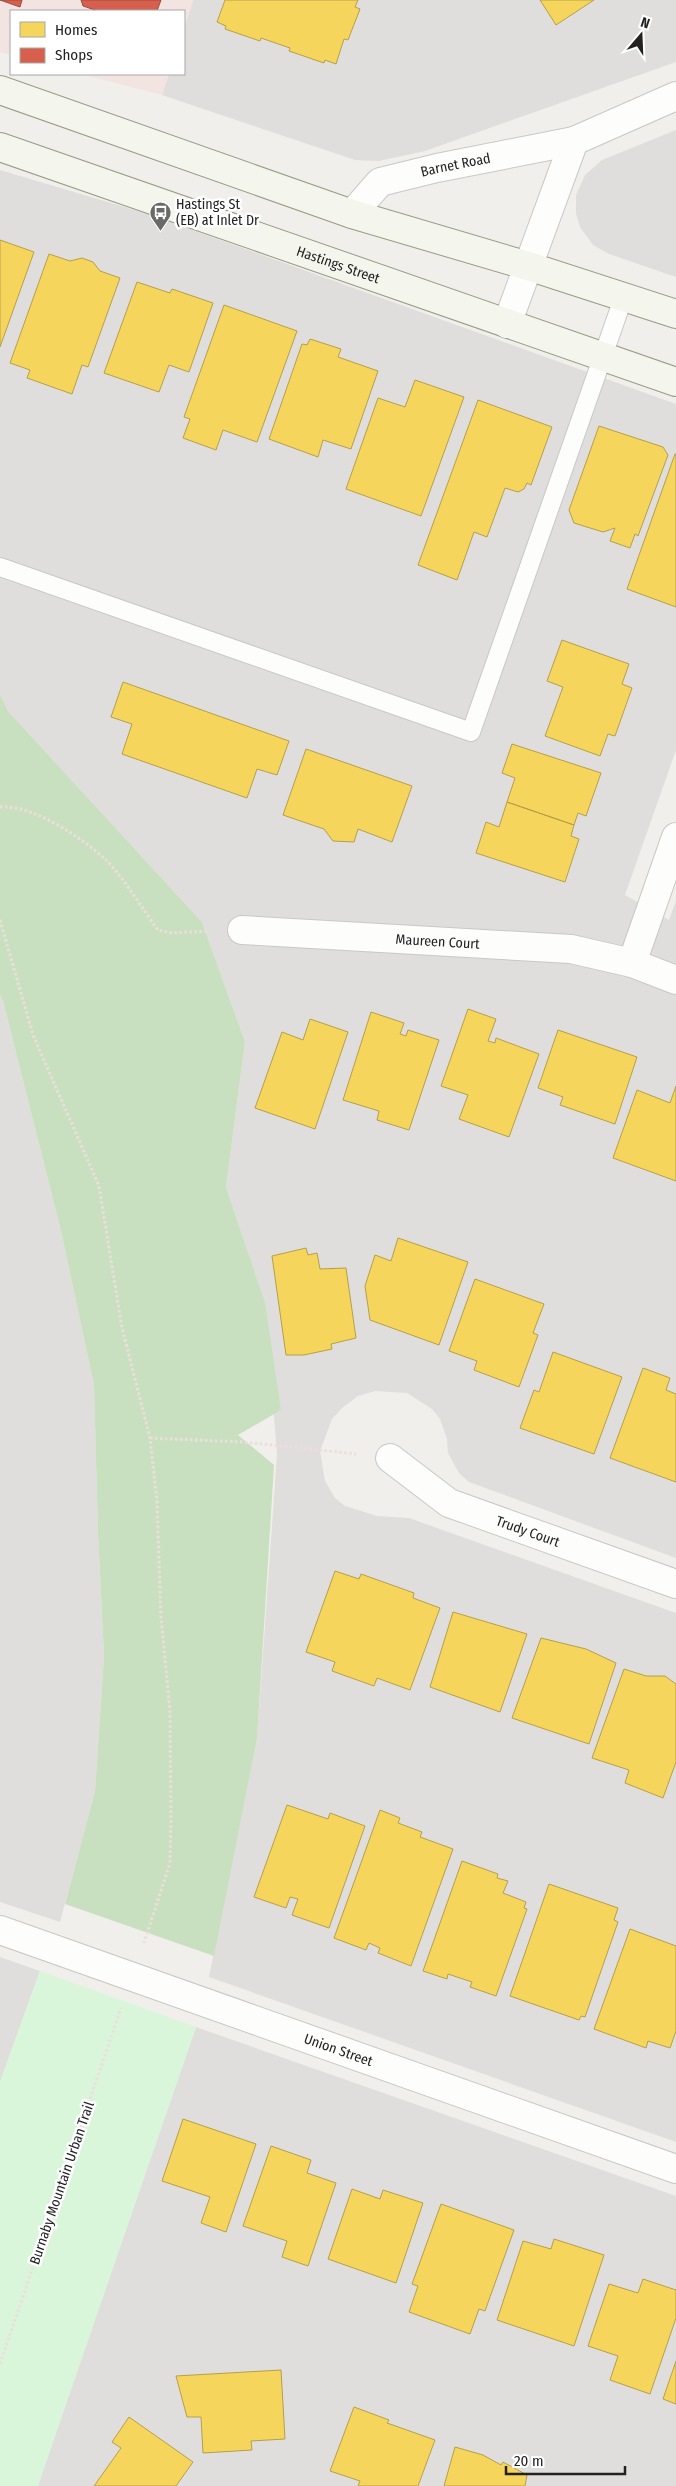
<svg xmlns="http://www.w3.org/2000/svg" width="676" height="2486" viewBox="0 0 676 2486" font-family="'Fira Sans Condensed',sans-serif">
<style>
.residential{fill:#dfdedc}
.commercial{fill:#f2e4e1}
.forest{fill:#c9e0c0}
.park{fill:#d9f6db}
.homes{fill:#f6d55c;stroke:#b69f4b}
.shops{fill:#d6604d;stroke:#a04d40}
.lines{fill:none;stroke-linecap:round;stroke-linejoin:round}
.service-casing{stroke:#c9c8c7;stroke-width:20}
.minor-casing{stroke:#c9c8c7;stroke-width:30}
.secondary-casing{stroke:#989c81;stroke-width:30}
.path{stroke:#eddedb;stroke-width:3;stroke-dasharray:2.5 2.5;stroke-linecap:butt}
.service{stroke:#fdfdfc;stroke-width:18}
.minor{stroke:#fdfdfc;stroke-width:28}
.secondary{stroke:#f4f5ed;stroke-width:28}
.labels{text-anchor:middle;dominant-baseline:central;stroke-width:5;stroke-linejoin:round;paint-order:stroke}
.street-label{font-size:14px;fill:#222;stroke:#fff}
.poi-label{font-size:14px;fill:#222;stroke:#fff;text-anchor:start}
</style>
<rect width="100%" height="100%" fill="#f0efeb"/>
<path class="residential" d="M193 0H676V62L425 151 379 161 355 160 162 95 169 74H184V29Z
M676 130V277L609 254 593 245 580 227 576 214V195L585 175 602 160Z
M0 170 148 214 676 404V750L625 895 669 920 676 900V1558L469 1482 459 1473 448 1453 447 1439 440 1419 432 1409 407 1393 375 1391 358 1396 342 1408 332 1419 320 1451 325 1481 335 1498 345 1506 377 1516 409 1518 676 1613V2142L209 1977 257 1739 277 1454 265 1302 226 1187 245 1042 202 922 8 711 0 694Z
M0 995 3 1001 61 1231 94 1385 98 1533 104 1657 95 1791 60 1922 0 1902Z
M0 1957 40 1971 0 2082Z
M196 2027 676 2196V2486H37Z"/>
<path class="commercial" d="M0 0H193L184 29V11H11V55L0 52Z
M81 74H169L162 95Z"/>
<path class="forest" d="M0 694 8 711 202 922 245 1042 226 1187 265 1302 281 1410 238 1435 274 1465 257 1739 214 1956 65 1904 95 1791 104 1657 98 1533 94 1385 61 1231 3 1001 0 995Z"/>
<path class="park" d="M40 1971 196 2027 38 2486H0V2082Z"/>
<path class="homes" d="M225 0H358L355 7 360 9 348 40 344 39 336 64 325 60 324 63 289 51 290 48 261 38 260 41 225 29 226 26 217 22Z
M540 0H594L556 25Z
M0 240 34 252 0 347Z
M49 254 70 261 82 258 93 262 100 271 120 278 88 367 82 365 72 394 27 378 30 370 10 363Z
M137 282 170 293 172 289 213 303 189 372 169 365 159 392 104 373Z
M224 305 297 331 257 442 223 430 216 450 183 438 190 419 184 417Z
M310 339 341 349 338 357 378 371 351 449 323 440 318 457 269 439 302 344 307 345Z
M415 380 464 397 421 516 346 489 378 398 405 407Z
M478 400 552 427 531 485 527 483 524 489 518 492 505 488 487 537 474 532 457 580 418 565Z
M599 426 663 447 668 455 638 536 635 534 630 548 610 541 615 528 603 532 574 523 569 510Z
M675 454H676V607L627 589Z
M562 640 629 664 622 684 632 688 615 736 608 734 600 756 545 736 563 687 547 681Z
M123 682 289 741 277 775 257 769 247 798 122 754 132 724 111 717Z
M512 744 601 773 586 816 578 813 574 825 507 802 515 778 502 773Z
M306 749 412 786 392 842 358 829 354 842 333 841 324 829 283 815Z
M507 802 574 825 571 836 579 839 565 882 476 853 486 822 499 827Z
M468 1009 496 1019 488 1041 495 1043 496 1038 539 1054 509 1137 459 1119 468 1095 441 1086Z
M371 1012 404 1023 400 1034 406 1036 408 1030 439 1040 409 1130 377 1120 379 1111 343 1100Z
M310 1019 348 1032 315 1129 255 1108 282 1032 303 1040Z
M558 1030 637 1057 615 1124 560 1105 563 1097 538 1088Z
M676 1086V1181L613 1158 637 1090 670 1103Z
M398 1238 468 1262 439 1345 370 1320 365 1286 375 1255 391 1261Z
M306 1248 308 1255 317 1253 320 1269 346 1268 356 1338 331 1344 332 1349 304 1355H286L272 1256Z
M475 1279 544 1304 533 1333 538 1335 519 1387 474 1370 477 1361 449 1351Z
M553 1352 622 1377 594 1454 520 1428 534 1390 539 1392Z
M643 1368 670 1378 666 1390 676 1394V1482L610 1458Z
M335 1571 359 1579 361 1574 414 1593 413 1598 440 1608 410 1690 377 1678 374 1686 332 1671 335 1662 306 1652Z
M453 1612 527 1634 500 1712 430 1687Z
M541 1638 586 1649 616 1663 589 1744 512 1718Z
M624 1669 646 1676H665L676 1684V1762L663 1798 625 1783 629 1770 592 1758Z
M287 1805 328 1819 330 1813 365 1826 329 1928 292 1915 298 1899 290 1897 286 1908 254 1897Z
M380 1810 400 1818 398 1823 422 1832 420 1837 453 1849 411 1966 378 1953 380 1948 369 1943 366 1950 334 1938Z
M462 1861 498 1874 497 1878 508 1881 503 1893 526 1902 524 1908 527 1909 496 1996 470 1987 472 1982 448 1974 447 1979 423 1971Z
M549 1884 618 1908 614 1920 618 1922 585 2017 581 2016 579 2020 510 1996Z
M630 1929 676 1946V2031L670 2048 648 2041 646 2048 594 2029Z
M183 2119 256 2144 226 2232 201 2223 210 2197 162 2181Z
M271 2146 311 2160 307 2173 336 2183 308 2266 282 2257 287 2241 243 2226Z
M352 2189 380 2199 383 2190 423 2203 396 2283 328 2259Z
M441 2204 514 2230 485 2311 479 2309 470 2334 409 2312 418 2286 412 2284Z
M554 2239 604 2255 574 2346 497 2320 523 2241 551 2249Z
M643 2279 676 2290V2318L650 2394 610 2380 618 2356 588 2346 609 2284 638 2293Z
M676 2361V2404L663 2399Z
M281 2370 285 2439 251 2441 252 2450 203 2453 201 2417H187L176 2376Z
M354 2407 389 2420 387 2423 435 2440 418 2486H358L360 2481 330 2471Z
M129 2417 193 2462 176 2486H94L121 2448 112 2442Z
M455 2447 483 2455 501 2465 503 2462 527 2475 525 2486H444Z"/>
<path class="shops" d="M0 0H22L20 7Z
M81 0H161L157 11H98L83 6Z"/>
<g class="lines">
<defs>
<path id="service" d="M0 567 471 732 624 296"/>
<g id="minor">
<path id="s1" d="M352 214 380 182 437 168 574 141 676 96"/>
<path d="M507 324 574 141"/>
<path id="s2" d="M242 930 571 949 632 963 676 980"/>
<path d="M632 963 676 837"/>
<path id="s3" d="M390 1458 449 1503 676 1584"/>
<path id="s4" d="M0 1930 676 2169"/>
</g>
<g id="secondary">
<path d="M0 90 352 214 528 266 676 314"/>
<path id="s5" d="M0 147 676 382"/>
</g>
</defs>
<use href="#service" class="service-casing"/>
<use href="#minor" class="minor-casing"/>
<use href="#secondary" class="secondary-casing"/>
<path class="path" d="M0 807C32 804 82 838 105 859 123 877 142 908 158 930L172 933 209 931
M0 920 33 1035 99 1186 122 1328 150 1438 157 1501 161 1617 170 1711 171 1818 170 1863 144 1943
M150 1438 243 1442 356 1454
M0 2364 121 2008"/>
<use href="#service" class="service"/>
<use href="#minor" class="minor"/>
<use href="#secondary" class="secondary"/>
</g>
<defs>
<symbol id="bus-pin" viewBox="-11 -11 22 30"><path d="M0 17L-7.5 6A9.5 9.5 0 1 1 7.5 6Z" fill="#6a6a68" stroke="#fff"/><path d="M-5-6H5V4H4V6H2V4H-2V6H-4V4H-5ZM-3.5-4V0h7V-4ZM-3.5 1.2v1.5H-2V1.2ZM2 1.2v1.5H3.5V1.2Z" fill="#fff"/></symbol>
</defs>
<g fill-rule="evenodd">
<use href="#bus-pin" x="148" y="200" width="25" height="34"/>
</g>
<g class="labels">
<g class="street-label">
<text stroke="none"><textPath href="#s1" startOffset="120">Barnet Road</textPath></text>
<text stroke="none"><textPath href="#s5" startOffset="358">Hastings Street</textPath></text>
<text stroke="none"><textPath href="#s2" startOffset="196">Maureen Court</textPath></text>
<text stroke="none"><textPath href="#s3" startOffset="158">Trudy Court</textPath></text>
<text stroke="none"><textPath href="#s4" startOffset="359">Union Street</textPath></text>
<text transform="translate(62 2183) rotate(-71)">Burnaby Mountain Urban Trail</text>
</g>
<g class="poi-label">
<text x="176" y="204">Hastings St<tspan x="176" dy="16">(EB) at Inlet Dr</tspan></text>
</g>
</g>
<rect x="10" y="10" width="175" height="65" fill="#ffffff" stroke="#a7a7a7"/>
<rect x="20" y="22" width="25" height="15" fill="#f6d55c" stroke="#a7a7a7"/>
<text x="55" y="35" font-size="15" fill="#222222">Homes</text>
<rect x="20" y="48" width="25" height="15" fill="#d6604d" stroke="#a7a7a7"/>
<text x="55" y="60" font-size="15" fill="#222222">Shops</text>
<g transform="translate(641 35) rotate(19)" stroke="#ffffff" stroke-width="4" paint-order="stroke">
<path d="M0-4L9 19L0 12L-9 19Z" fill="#222222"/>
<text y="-8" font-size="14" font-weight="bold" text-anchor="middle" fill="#222222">N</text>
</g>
<path d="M506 2466v8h119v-8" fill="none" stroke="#222222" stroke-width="2.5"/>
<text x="514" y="2466" font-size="15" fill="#222222" stroke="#ffffff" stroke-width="4" paint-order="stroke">20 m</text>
</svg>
